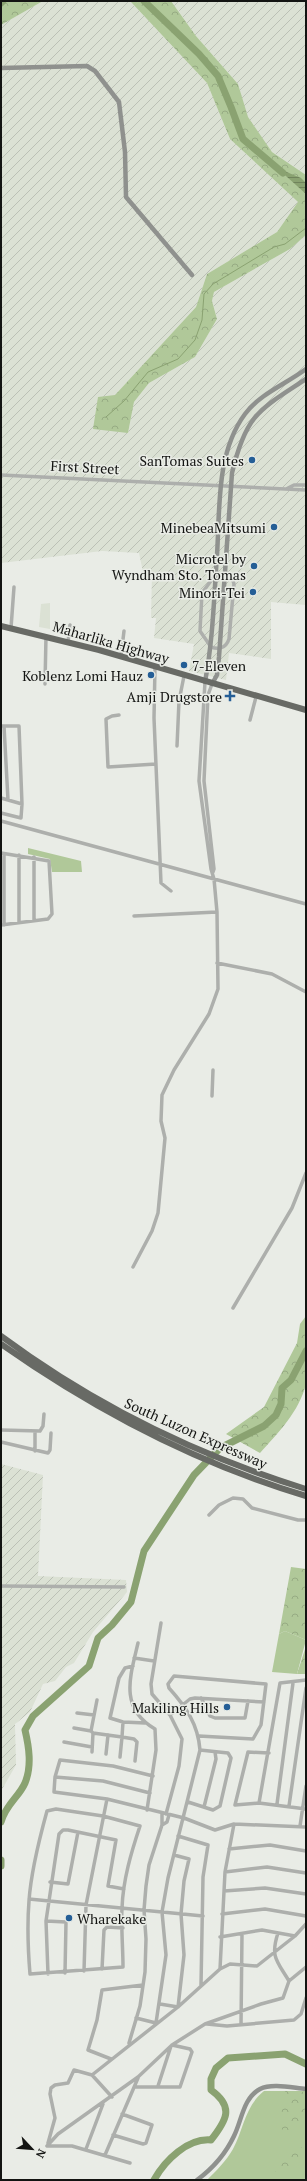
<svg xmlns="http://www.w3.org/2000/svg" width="307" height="2181" viewBox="0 0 307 2181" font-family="'PT Serif',serif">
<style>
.built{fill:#dbe1d4}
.industrial{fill:url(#industrial-furrows)}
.green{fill:#b0c899}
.forest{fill:url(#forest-crowns)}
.water{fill:url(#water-rules)}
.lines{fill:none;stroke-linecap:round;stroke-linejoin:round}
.stream{stroke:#8aa271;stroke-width:1}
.river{stroke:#8aa271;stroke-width:7}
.street{stroke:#adafac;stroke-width:3.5}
.secondary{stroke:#8f918e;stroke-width:4.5}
.highway{stroke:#686a65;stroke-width:6}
.poi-dot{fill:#245e96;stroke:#e9ece6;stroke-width:1.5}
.labels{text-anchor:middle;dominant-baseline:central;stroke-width:3;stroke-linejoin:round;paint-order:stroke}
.poi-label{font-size:14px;fill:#131412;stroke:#e9ece6;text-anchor:end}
.street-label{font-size:14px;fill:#131412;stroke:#e9ece6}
</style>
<defs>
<pattern id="industrial-furrows" width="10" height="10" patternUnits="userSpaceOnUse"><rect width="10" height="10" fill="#dbe1d4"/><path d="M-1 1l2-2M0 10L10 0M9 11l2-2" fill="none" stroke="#bbc0b5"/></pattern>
<pattern id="forest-crowns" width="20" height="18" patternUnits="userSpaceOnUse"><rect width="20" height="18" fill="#b0c899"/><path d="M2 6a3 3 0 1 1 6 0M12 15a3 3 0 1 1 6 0" fill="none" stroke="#96ab83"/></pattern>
<pattern id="water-rules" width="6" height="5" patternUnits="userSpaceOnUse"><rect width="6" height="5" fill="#8aa271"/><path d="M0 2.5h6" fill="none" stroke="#70835b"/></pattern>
</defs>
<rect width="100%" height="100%" fill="#e9ece6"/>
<path class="built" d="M50 603V629L39 627 41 604Z"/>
<path class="industrial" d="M43 1H130L207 83 230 139 298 202 277 232 207 274 196 307 115 395 128 433 134 402 149 383 195 357 217 319 212 301 214 292 290 249 306 235V605L271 602V659L229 653 226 680 189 671 194 644 154 638 156 618H151L152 573 143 572 139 553 102 551 1 563V25Z
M171 1H306V175L272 152 247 117 238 84 196 36Z
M1 1464 43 1475 38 1576 126 1580 127 1592 93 1632 74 1663 66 1667 55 1681 43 1684 30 1712 15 1724 16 1765 1 1791Z"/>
<path class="green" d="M28 848 81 861 82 872H52L50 859 28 854Z
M285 1631 306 1640 297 1674 272 1672 279 1634Z
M264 2091H306V2180H207C216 2171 227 2160 233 2149 244 2128 245 2106 264 2091Z"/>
<path class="forest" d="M1 1H43L1 25Z
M130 1H171L196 36 238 84 248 117 272 152 306 175V235L290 249 214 292 212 301 217 319 195 357 149 383 134 402 128 433 93 429 98 397 115 395 196 307 207 274 277 232 298 202 230 139 207 83Z
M306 1316C306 1333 307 1370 306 1384 299 1412 278 1433 260 1453L226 1434 264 1407 297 1343 300 1324Z
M291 1567 306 1569V1640L285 1631 279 1634Z
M306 1646V1674H297Z
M285 2091 306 2092C306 2106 307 2129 293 2134L281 2129V2115Z
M296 2141 301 2142 302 2149 294 2165 289 2169 275 2172Z"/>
<path class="water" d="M277 168 301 178 306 183V194Z"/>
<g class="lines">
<path class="stream" d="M106 417 124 401 148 372 178 359 195 340 202 320 204 294 213 284 274 247 285 244 306 228"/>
<path class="river" d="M144 1 199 54 218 76 231 107 243 139 283 173
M1 3 3 1
M1 1822C6 1804 19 1797 25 1783 32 1766 29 1747 25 1730L33 1716 89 1666 98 1638 112 1625 131 1602 144 1551 194 1475 220 1448 264 1426 276 1415 281 1404 282 1388 291 1380 306 1351
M1 1860V1866
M154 2180C165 2160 188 2138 211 2140 226 2121 235 2107 211 2090V2079L216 2068 228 2058 285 2054 306 2064"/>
<path class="street" d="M1 475 306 490
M288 488 294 485H306
M216 574C224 574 232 574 234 584L229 639C226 648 219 650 211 647L200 631 202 593Z
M11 628 14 587
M68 642 70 625
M121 656 124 631
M155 667 154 718 161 883 171 891
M45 684 46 636
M212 684 208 695 204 781 214 869 213 872
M119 715 112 716 106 719 108 767 156 764
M250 720 256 697
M1 726H19L22 804
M4 726 8 800
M177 746 179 701 184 676
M1 798 22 804 21 818 1 813
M1 821 306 904
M1 853 49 861 52 914 48 919 1 925
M19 855V923
M34 857V921
M134 916 217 912
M4 925V854
M217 963 272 974 306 992
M212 1096 213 1070
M133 1267 152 1231 158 1213 165 1138 161 1121 162 1095 174 1070 209 1014 218 989 217 912 214 879 211 869 199 781 205 682
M233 1308 292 1208 306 1173
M1 1430 40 1431 43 1426 44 1414
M1 1442 48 1453 50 1450 51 1433
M35 1451V1431
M209 1515 219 1505 233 1498 243 1499 252 1508 298 1520H306
M1 1586 124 1587
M161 1623 151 1684 152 1694 170 1715 182 1739 179 1766 166 1814
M138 1643C130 1677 119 1708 155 1729L156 1750 147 1810
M134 1658 154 1661
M133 1666 125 1668 119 1678 110 1718 123 1722 145 1723
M201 1698 210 1716 215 1718H245L248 1701
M77 1713 94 1715
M170 1715 190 1699 195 1698 264 1702
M123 1722 122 1737 134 1739 137 1742 135 1761
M74 1728 91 1731
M93 1733 91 1731 97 1700
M64 1742 92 1747
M92 1752 93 1733 122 1737 120 1757
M269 1753 248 1752 235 1805 259 1803 306 1809
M106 1754 108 1735
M153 1776 113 1766 60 1760 55 1777 54 1792 107 1799 184 1818 215 1830 234 1824 306 1827
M55 1777 103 1781 150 1793
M188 1802 213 1810 220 1806 231 1758 228 1753 200 1750
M259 1803 280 1683 306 1680
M277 1804 293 1683
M289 1806 306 1688
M204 1807 216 1759 215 1752
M56 1809 103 1816 140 1826C131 1853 123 1880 122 1908 121 1928 123 1948 123 1967L30 1974C28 1950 27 1926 29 1901 31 1871 39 1840 47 1811Z
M162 1825 167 1822 169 1815
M300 1826 306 1786
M178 1836 208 1845 203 1877 201 1985
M229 1849 270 1845 306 1851
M174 1855 189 1859 184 1881 181 1914 184 1955 178 2007
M225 1872 267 1867 306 1873
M50 1882 68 1884 78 1832
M224 1891 265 1888 306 1894
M29 1899 203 1916
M222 1914 265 1909 306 1916
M46 1921 66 1922 65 1973
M278 1933C270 1957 277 1961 289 1981
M220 1937 262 1930 295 1936
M102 1969 104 1930 107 1927 123 1928
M220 1969 225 1872 234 1824
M84 1971 86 1905 107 1799
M48 1974 46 1921 59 1834 63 1830H68L116 1840 108 1886 124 1889
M160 2004 178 2007
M136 2018 156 2023
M156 2023 166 1955 162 1912 168 1878 200 1750C198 1724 186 1707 169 1688L168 1684 174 1676 266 1684 261 1725 253 1739 199 1736
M207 2024 227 2026 294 2020 301 2014 306 1998
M241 2025 242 1934
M129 2043 140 2006 145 1972 146 1939 144 1910 146 1886 149 1865 162 1825V1813
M111 2059 88 2050 97 2020 102 1990 143 1985
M92 2075 178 2007 220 1969 230 1964 257 1966 295 1936 306 1924
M158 2086 171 2046
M134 2087H180L192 2052 190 2049 172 2045
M113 2135 143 2144 146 2143 152 2125 122 2114
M48 2143 55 2118 50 2094 51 2088 55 2085 68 2083 74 2070 92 2075 112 2097
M47 2146 58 2134 138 2077 172 2045 205 2024 261 2004 283 1998 289 1981 306 1967
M47 2146H72L130 2163
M86 2149 103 2104
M105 2155 138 2078"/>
<path class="secondary" d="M1 68 87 66 95 71 119 102 125 152 126 197 192 275
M205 682C213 640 214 597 217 555 220 508 216 453 245 414 261 393 286 384 306 369
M212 684 217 675 219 657 232 473C246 414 259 410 306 379
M197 2180C212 2169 226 2153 234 2136 242 2120 243 2098 260 2089 272 2083 293 2088 306 2089"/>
<path class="highway" d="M1 626 99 650 306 710
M1 1336C94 1405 196 1455 306 1489
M1 1344C95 1410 195 1463 306 1496"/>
</g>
<g class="poi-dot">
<circle cx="252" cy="460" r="4"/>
<circle cx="274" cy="527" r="4"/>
<circle cx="254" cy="566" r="4"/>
<circle cx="253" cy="592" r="4"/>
<circle cx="184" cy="665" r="4"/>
<circle cx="151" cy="675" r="4"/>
<path d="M228 690h4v4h4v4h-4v4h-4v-4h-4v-4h4z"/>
<circle cx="227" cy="1707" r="4"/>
<circle cx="69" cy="1918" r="4"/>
</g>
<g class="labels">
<g class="poi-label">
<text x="244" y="460">SanTomas Suites</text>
<text x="266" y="527">MinebeaMitsumi</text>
<text x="246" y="558">Microtel by<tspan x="246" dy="16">Wyndham Sto. Tomas</tspan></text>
<text x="245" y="592">Minori-Tei</text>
<text x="192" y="665" text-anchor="start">7-Eleven</text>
<text x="143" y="675">Koblenz Lomi Hauz</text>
<text x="222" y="696">Amji Drugstore</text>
<text x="219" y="1707">Makiling Hills</text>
<text x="77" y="1918" text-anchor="start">Wharekake</text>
</g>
<g class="street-label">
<text transform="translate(85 467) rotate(3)">First Street</text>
<text transform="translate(111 642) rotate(16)">Maharlika Highway</text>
<text transform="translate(196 1433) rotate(24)">South Luzon Expressway</text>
</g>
</g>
<rect width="307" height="2181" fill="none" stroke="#131412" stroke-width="4"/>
<g transform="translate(32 2149) rotate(116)" stroke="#e9ece6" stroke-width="3" paint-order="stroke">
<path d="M0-3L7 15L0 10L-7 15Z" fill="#131412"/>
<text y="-6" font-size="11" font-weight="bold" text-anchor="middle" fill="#131412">N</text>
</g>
</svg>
